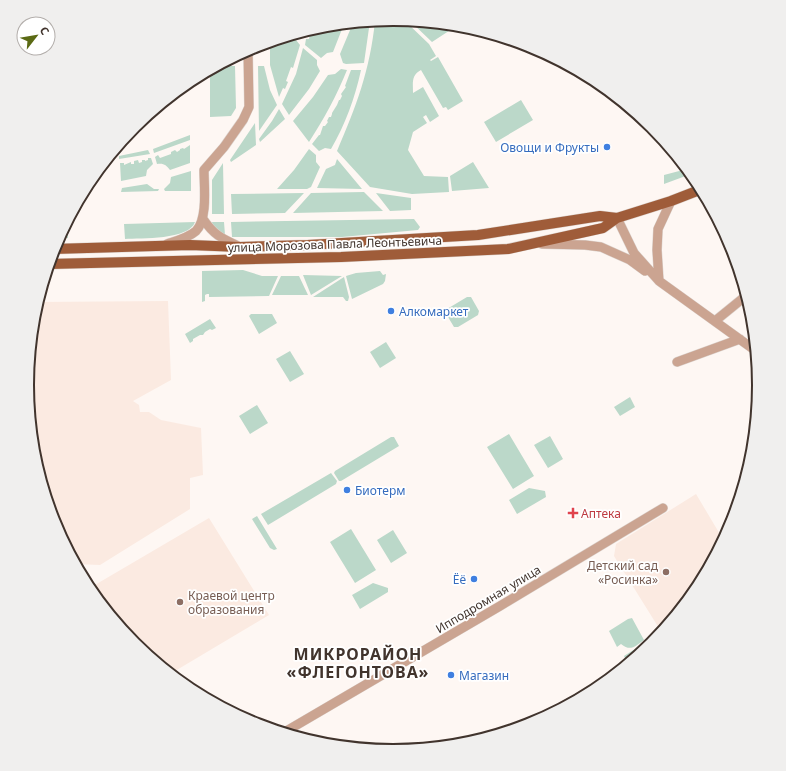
<svg xmlns="http://www.w3.org/2000/svg" width="786" height="771" viewBox="0 0 786 771" font-family="'Noto Sans',sans-serif">
<style>
.built{fill:#fbeae1}
.green{fill:#bbd8c9}
.lines{fill:none;stroke-linecap:round;stroke-linejoin:round}
.minor-casing{stroke:#dcd4cf;stroke-width:10}
.major-casing{stroke:#dcd4cf;stroke-width:11}
.minor{stroke:#cba491;stroke-width:9}
.major{stroke:#9f5c39;stroke-width:10}
.shop-dot{fill:#3f7fe0;stroke:#fff;stroke-width:1.5}
.health-dot{fill:#e0444e;stroke:#fff;stroke-width:1.5}
.education-dot{fill:#8d6e63;stroke:#fff;stroke-width:1.5}
.labels{text-anchor:middle;dominant-baseline:central;stroke-width:3.5;stroke-linejoin:round;paint-order:stroke}
.shop-label{font-size:12px;fill:#366cbe;stroke:#fff;text-anchor:start}
.street-label{font-size:12px;fill:#41342d;stroke:#fff}
.health-label{font-size:12px;fill:#be3a42;stroke:#fff;text-anchor:start}
.education-label{font-size:12px;fill:#785e54;stroke:#fff;text-anchor:end}
.district-label{font-size:16px;font-weight:bold;letter-spacing:1px;fill:#41342d;stroke:#fff}
.rim{fill:none;stroke:#41342d;stroke-width:2}
</style>
<rect width="100%" height="100%" fill="#fef7f3"/>
<path class="built" d="M168 301 171 380 133 401 139 405 140 412H149L161 420 201 428 203 475 190 478V509L100 565 75 564 54 526 34 457 27 385 34 314 37 302Z
M696 494 724 541 698 589 662 633 614 556 616 544Z
M209 518 269 615 170 674 134 644 88 589Z"/>
<path class="green" d="M393 19 404 20 429 44 436 56 430 60 431 61 438 57 463 101 448 110 446 107 443 108 421 70C411 75 413 83 413 93L423 87 439 116 430 122 426 115 423 117 427 123 413 132 408 150 424 176 448 177 449 192 412 194 370 187 337 151C356 107 370 70 375 21Z
M370 21 364 63 346 64 343 63 340 54 353 23Z
M410 21 458 25 432 42Z
M344 24 333 52 327 53 321 58 305 45 306 39H309L311 29 322 26Z
M292 35 300 45 293 68 291 67 286 81 288 82 285 89 283 88 279 97 270 65V42Z
M303 48 317 60V65L320 71 309 89 289 115 282 104 296 74Z
M217 66H235L236 108 231 116 210 117V70Z
M258 66H264L270 90 277 105 259 131Z
M341 69 347 70C337 95 324 119 309 142L293 121 313 97 328 75 335 74Z
M351 70H361C355 98 345 125 331 149L325 148 319 151 312 144 319 135H320L323 126H325L328 122 327 121 329 117H331L332 114V113L337 105 339 100H340L342 96 341 94 346 87 345 86Z
M521 100 533 120 496 142 484 122Z
M279 109 285 119 260 142 259 139 272 121Z
M255 123 256 145 231 162 230 160Z
M190 135V140L154 153 153 149Z
M190 145V163L170 170C166 165 164 163 157 164L155 157 158 155 160 158 171 154V152L175 150 177 152 180 150V149L183 148 184 149Z
M309 149 316 155V162L320 167 311 187 307 189H277L294 170Z
M148 150 150 154 119 159V156Z
M148 158H151L153 164 147 170 146 176 121 181 120 163H124V165L131 162V164H134V161L138 160 139 163 142 162V160H145V161L148 160Z
M337 159 362 189 317 188 326 169 335 165Z
M473 162 489 188 452 191 450 176Z
M223 163 224 214H212V180Z
M683 170H688L691 174 664 184V175Z
M191 171V191H165L164 189 170 183 171 177Z
M147 184 154 189H159L158 191 121 192 122 188Z
M364 192 383 211 293 213 311 193Z
M304 193 285 213 232 214 231 194Z
M376 193 411 198V210L390 211Z
M414 219 420 227 418 230 342 237H232L231 222Z
M195 222C189 240 141 238 125 239L124 224Z
M212 222H224L225 235 213 226Z
M66 224H67L68 238 59 237Z
M243 270 262 276H278L269 296 209 297V294H207L205 295V301L202 302V271Z
M380 271 383 275 386 274 385 281 383 284 352 299 346 276 356 273Z
M303 275 342 276 311 295Z
M281 276H299L308 295H272Z
M344 277 349 297 348 301H346L343 297H313Z
M467 297H471L479 311 478 315 458 327H454L445 312 447 309Z
M251 314H272L277 323 259 334 249 316Z
M210 319 216 328 212 330 210 329 205 332 203 335H200L193 339V341L190 343 185 334Z
M386 342 396 358 380 368 370 352Z
M290 351 304 374 290 382 276 359Z
M630 397 635 407 620 416 614 407Z
M257 405 268 423 250 434 239 416Z
M509 434 534 476 513 489 487 447Z
M550 436 563 459 548 468 534 445Z
M391 437H394L399 446 341 481H339L334 473 335 471Z
M331 473 337 481 336 484 268 525 261 514Z
M529 488 545 491 546 497 517 514 509 500Z
M257 516 277 549 274 550 270 548 252 519Z
M351 529 376 570 355 583 330 542Z
M393 530 407 553 391 563 377 540Z
M373 583 388 588V592L360 609 352 595Z
M632 618 644 640C635 646 631 652 621 644L617 647 609 631 628 619Z
M646 642 649 647 628 664 624 656Z"/>
<g class="lines">
<defs>
<path id="minor" d="M617 218 634 253 659 281 756 351
M203 219C214 235 221 238 238 246
M167 244C176 241 188 238 196 231 208 219 204 186 204 170L224 147 243 120 249 107 248 50
M542 244 585 245 601 247 630 260 645 271
M659 281 657 250 658 229 671 201
M715 321 747 295
M677 362 740 339
M283 733 500 606 663 508"/>
<path id="major" d="M53 249 190 245 240 247 308 245 478 235 600 216 617 218
M49 264 341 257 508 249 603 228 617 218 671 201 702 189"/>
</defs>
<use href="#minor" class="minor-casing"/>
<use href="#major" class="major-casing"/>
<use href="#minor" class="minor"/>
<use href="#major" class="major"/>
</g>
<g class="shop-dot">
<circle cx="607" cy="147" r="4"/>
<circle cx="391" cy="311" r="4"/>
<circle cx="347" cy="490" r="4"/>
<circle cx="474" cy="579" r="4"/>
<circle cx="451" cy="675" r="4"/>
</g>
<path class="health-dot" d="M571 507h4v4h4v4h-4v4h-4v-4h-4v-4h4z"/>
<g class="education-dot">
<circle cx="666" cy="572" r="4"/>
<circle cx="180" cy="602" r="4"/>
</g>
<g class="labels">
<g class="shop-label">
<text x="599" y="147" text-anchor="end">Овощи и Фрукты</text>
<text x="399" y="311">Алкомаркет</text>
<text x="355" y="490">Биотерм</text>
<text x="466" y="579" text-anchor="end">Ёё</text>
<text x="459" y="675">Магазин</text>
</g>
<g class="street-label">
<text transform="translate(335 244) rotate(-2)">улица Морозова Павла Леонтьевича</text>
<text transform="translate(488 599) rotate(-31)">Ипподромная улица</text>
</g>
<g class="health-label">
<text x="581" y="513">Аптека</text>
</g>
<g class="education-label">
<text x="658" y="565">Детский сад<tspan x="658" dy="14">«Росинка»</tspan></text>
<text x="188" y="595" text-anchor="start">Краевой центр<tspan x="188" dy="14">образования</tspan></text>
</g>
<g class="district-label">
<text x="358" y="654">МИКРОРАЙОН<tspan x="358" dy="18">«ФЛЕГОНТОВА»</tspan></text>
</g>
</g>
<path d="M0 0H786V771H0ZM34 385a359 359 0 1 1 718 0a359 359 0 1 1-718 0Z" fill="#f0efee" fill-rule="evenodd"/>
<path class="rim" d="M34 385a359 359 0 1 1 718 0a359 359 0 1 1-718 0Z"/>
<g transform="translate(36 36) rotate(59)"><circle r="19" fill="#ffffff" stroke="#b3aeab"/>
<path d="M0-3L7 15L0 10L-7 15Z" fill="#5b6a14"/>
<text y="-6" font-size="11" font-weight="bold" text-anchor="middle" fill="#41342d">С</text>
</g>
</svg>
